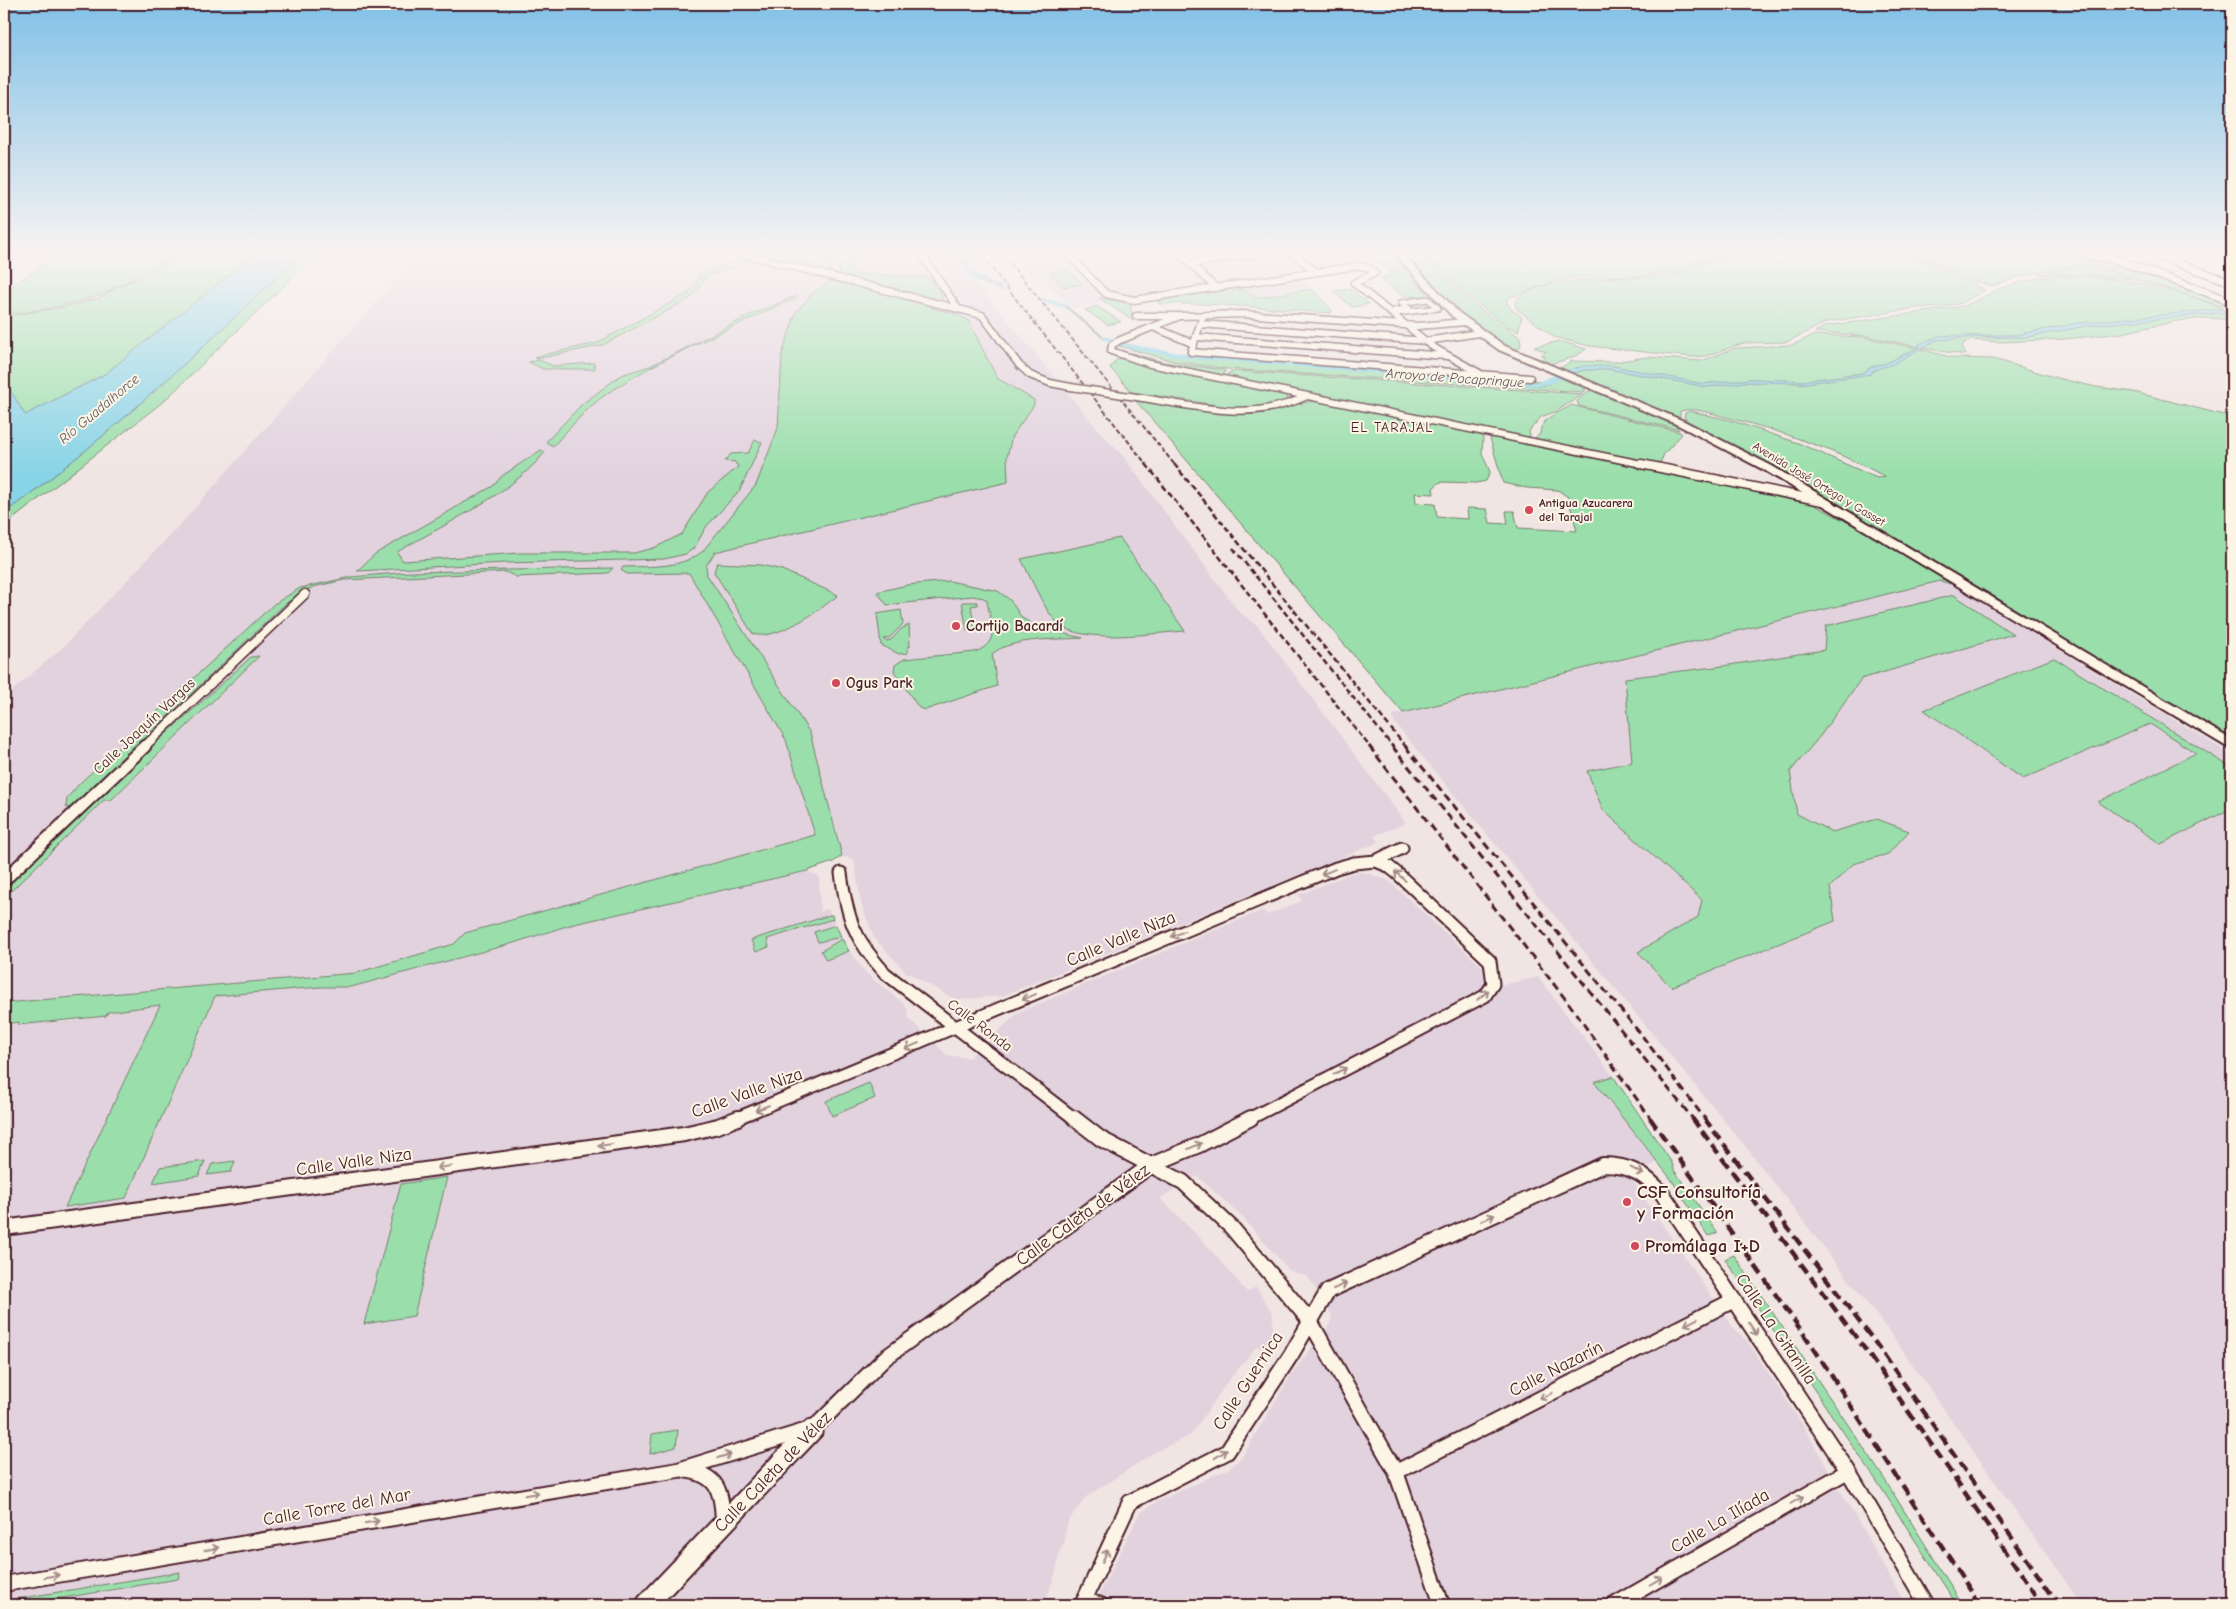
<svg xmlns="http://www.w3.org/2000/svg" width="2236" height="1609" viewBox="0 0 2236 1609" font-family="'Comic Neue',sans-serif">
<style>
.built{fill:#e2d2de}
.green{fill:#9adfab;stroke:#727f6b}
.water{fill:#87d4e6;stroke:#6f8c9b}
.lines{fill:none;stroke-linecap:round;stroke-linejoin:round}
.stream{stroke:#6f8c9b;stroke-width:2}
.canal{fill:#87d4e6;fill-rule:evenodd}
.pedestrian-casing{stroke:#4a1f2b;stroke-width:8}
.minor-far3-casing{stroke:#4a1f2b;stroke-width:9}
.minor-far2-casing{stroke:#4a1f2b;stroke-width:11}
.minor-far1-casing{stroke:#4a1f2b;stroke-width:15}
.minor-casing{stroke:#4a1f2b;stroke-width:18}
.tertiary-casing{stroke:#4a1f2b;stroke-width:4}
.secondary-casing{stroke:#4a1f2b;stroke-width:4}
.motorway-casing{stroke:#4a1f2b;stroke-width:3}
.pedestrian{stroke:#fcf5e5;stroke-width:5}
.minor-far3{stroke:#fcf5e5;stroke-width:6}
.minor-far2{stroke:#fcf5e5;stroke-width:8}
.minor-far1{stroke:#fcf5e5;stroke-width:11}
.minor{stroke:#fcf5e5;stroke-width:14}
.tertiary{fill:#fcf5e5;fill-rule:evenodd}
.secondary{fill:#fcf5e5;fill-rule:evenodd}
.motorway{fill:#fcf5e5;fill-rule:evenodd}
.rail-far3{stroke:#4a1f2b;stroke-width:2;stroke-dasharray:5 2.5;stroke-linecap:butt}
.rail-far2{stroke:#4a1f2b;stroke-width:2.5;stroke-dasharray:6 3;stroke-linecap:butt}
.rail-far1{stroke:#4a1f2b;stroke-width:3;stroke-dasharray:8 4.5;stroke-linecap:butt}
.rail{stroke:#4a1f2b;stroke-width:4.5;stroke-dasharray:11 5.5;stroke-linecap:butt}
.minor-bridge-casing{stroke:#4a1f2b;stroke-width:9;stroke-linecap:butt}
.minor-bridge{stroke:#fcf5e5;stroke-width:6}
.oneway{stroke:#a38a88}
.poi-dot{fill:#d1495b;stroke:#fcf5e5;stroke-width:2}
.labels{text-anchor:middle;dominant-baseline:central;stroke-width:4;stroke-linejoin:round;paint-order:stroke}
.far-street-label{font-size:12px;fill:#4a1f2b;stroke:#fcf5e5}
.far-poi-label{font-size:12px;font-weight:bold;fill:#4a1f2b;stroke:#fcf5e5;text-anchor:start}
.far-water-label{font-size:14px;font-style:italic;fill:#5c5563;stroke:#fcf5e5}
.far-neighbourhood-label{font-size:14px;letter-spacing:1px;fill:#4a1f2b;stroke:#fcf5e5}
.poi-label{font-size:15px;font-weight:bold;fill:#4a1f2b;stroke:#fcf5e5;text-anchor:start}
.street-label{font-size:15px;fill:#4a1f2b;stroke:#fcf5e5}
.near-street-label{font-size:18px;fill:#4a1f2b;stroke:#fcf5e5}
.near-poi-label{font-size:18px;font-weight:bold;fill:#4a1f2b;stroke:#fcf5e5;text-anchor:start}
</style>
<rect width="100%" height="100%" fill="#f0e5e2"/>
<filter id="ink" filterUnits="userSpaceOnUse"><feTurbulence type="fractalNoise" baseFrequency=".02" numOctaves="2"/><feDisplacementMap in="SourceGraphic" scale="10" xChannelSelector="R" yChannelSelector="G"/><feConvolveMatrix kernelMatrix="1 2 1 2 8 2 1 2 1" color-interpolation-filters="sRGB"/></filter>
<g filter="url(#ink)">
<path class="built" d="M29 251H36L16 261 26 263 4 277V263Z
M421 251H952L973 279 1102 434 1123 456 1240 613 1257 625 1406 823 1374 836 1379 842 1002 996 956 1000 906 972 874 938 861 903 854 859 842 856 815 835 465 933 454 944 356 973 4 1003V698L64 646 177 528Z
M1009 251H1342L1356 268 1301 279 1312 289 1255 298 1245 289 1233 291 1231 289 1136 302 1100 298 1103 303 1073 308 1049 287 1027 274Z
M1940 581 1951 584 2232 755V1605H2082L1891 1334 1742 1142 1394 722 1393 715Z
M807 871 819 876 820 911 828 909 849 951 867 974 904 1004 907 1009 909 1019 947 1055 969 1058 1019 1012 1263 910 1267 915 1302 901 1298 895 1352 873 1364 872 1388 880 1502 985 1538 977 1613 1076 1595 1082 1657 1162 1632 1180 1735 1330 1748 1342 1803 1425 1906 1605H1094L1139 1514 1156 1502 1230 1468 1242 1457 1291 1375 1330 1324 1332 1315 1308 1277 1289 1270 1242 1217 1197 1176 1160 1198 1205 1243 1247 1292 1256 1287 1273 1314V1336L1265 1352 1257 1346 1226 1384 1191 1435 1155 1452 1086 1497 1068 1522 1064 1538 1066 1540 1061 1547 1055 1575 1044 1605H4V1024L62 1022 106 1016 108 1012 215 996 320 987H351L507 945 570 925Z"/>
<path class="green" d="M61 251H187L99 296 61 306 22 313 4 312V292Z
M190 251H259L105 374 25 415 4 380V316L60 308 100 298 116 287 141 277Z
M304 251H320L164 401 4 526V513C112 436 209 342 304 251Z
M738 251H832L830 254V273Z
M840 251H856L855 259 848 260 854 274 929 277 943 297 941 300 839 275Z
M1369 251H1389L1429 296 1405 297 1380 278 1390 276 1389 274 1393 273 1378 262 1393 259 1388 254H1371Z
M1403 251H1419C1446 281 1485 316 1520 337L1521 346 1515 350C1472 328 1430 292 1403 251Z
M1424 251H1736L1694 264 1679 273 1653 274 1641 277 1582 276 1559 280 1508 298 1506 301 1511 309 1522 317 1518 331C1503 328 1432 266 1424 251Z
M1758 251H1906L1985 290 1961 303 1942 307 1917 308 1827 322 1787 342 1744 343 1705 356 1692 357 1589 346 1554 337 1517 309 1515 304C1528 272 1648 280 1678 274 1684 273 1686 270 1691 267 1700 262 1715 259 1724 256 1730 255 1734 257 1739 257 1745 257 1752 253 1758 251Z
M1910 251H2066L2150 275 2232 304V307L2227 308 2136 279 2105 266 2109 263 2103 261 2025 275 1992 286 1972 281Z
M748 256 753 257 739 265 707 276 691 298 603 345 536 359 534 357 597 343 689 293 697 283 698 276Z
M2097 265 2132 279 2078 274 2040 275 2079 266Z
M1069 270 1082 284 1063 287 1050 272Z
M2063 276C2106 274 2184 289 2222 309L2079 323 2016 335 1939 336 1920 344 1919 347 1866 336 1815 332 1826 326 1965 306 2001 288 2038 278Z
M835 279 942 306 931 308 956 314 968 320 997 378 1034 400V405L1012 436 1007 457 1008 482 715 552 706 566 707 575 810 733 842 856 833 862 807 871 570 925 507 945 351 987H320L215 996 126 1198 65 1207 160 1005 108 1012 106 1016 18 1025 19 1022 4 1024V1003L356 973 454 944 465 933 815 835 786 740 689 573 627 574 621 570 623 567C650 566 679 569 702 552L756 485 778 428 782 354 796 312 813 293Z
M1231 289 1233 291 1245 289 1255 298 1312 289 1332 310 1331 313C1274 309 1213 302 1159 304L1157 301Z
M1350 289 1369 304 1352 307 1333 291Z
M796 296V299L779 305C722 333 660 358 608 393 587 407 570 428 553 446L546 442 581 405 621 375 650 366 750 315Z
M1099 298 1126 302 1131 306 1133 321Z
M1097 306 1121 322 1108 325 1085 310Z
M2230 312H2232V320L2208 318 2177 321 2122 333 2065 339 2001 342 1971 340 1965 342 1962 347 1966 355 1922 348 1936 340 1950 338 2027 337 2091 325Z
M1814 335 1863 337 1917 348 1887 363 1871 367 1863 373 1803 381 1751 379 1703 384 1613 366 1575 368 1562 372 1558 370 1571 361 1614 362 1647 357 1701 361 1736 348 1792 345Z
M1560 341 1586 349C1578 357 1561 361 1550 364L1539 360 1546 357 1541 355 1546 352 1534 347Z
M1118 344 1196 358 1436 377 1483 384 1541 386 1550 384 1561 378 1585 389V392L1227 369 1173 361 1116 345Z
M1920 349 1954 358 1994 359 2057 378 2096 387 2134 392 2232 417V740L1754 456 1688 422 1684 417 1685 413 1690 411 1733 421 1798 443 1877 478 1886 477C1835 450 1780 430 1725 417 1710 413 1695 407 1680 411V419L1568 374 1585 370 1609 369 1707 387 1745 382 1806 383 1870 374C1873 370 1912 353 1920 349Z
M1124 353H1132L1164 362 1225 370 1223 377 1137 359Z
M1196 354 1481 377C1497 385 1523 375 1541 382H1482L1437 375 1193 355Z
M1118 358 1280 393 1287 396 1289 400 1274 406 1253 409 1229 407 1132 392 1110 368Z
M539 360 553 366 594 363 595 369H543L529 362Z
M1236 371 1583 394 1557 411 1541 417 1529 431 1530 437 1526 438 1228 377 1227 374Z
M1590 390 1673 423 1679 430 1579 406 1577 401Z
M1136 401C1177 406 1222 417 1263 413 1283 411 1299 401 1319 401L1476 433 1483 437 1482 453 1490 472 1486 481 1476 483 1440 482 1433 488 1434 494 1415 493 1416 503 1435 504 1437 517 1468 519 1467 508 1487 509 1490 523 1508 524 1506 511H1514L1518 528 1577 531 1568 497 1558 490 1527 488 1503 483 1490 438H1497L1809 502 1868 533 1951 584 1940 581 1403 713Z
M1571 405 1680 432 1682 434 1664 454 1659 465 1531 441 1540 434C1541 416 1559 414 1571 405Z
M755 440 762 442 740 490 706 527 694 548 686 554 664 559 504 563 357 571 375 554 493 486 502 476 541 450 545 452C513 493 443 525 397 552L403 561 520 553H634L654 548 682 534 708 492 738 467 735 462 725 461 731 454 748 453Z
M1120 538 1185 631C1155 633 1083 644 1060 625 1044 612 1031 577 1021 559Z
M717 563 761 565 782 570 838 595C822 609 775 642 753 634L714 572Z
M613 568 608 573 516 577 506 572 344 580 313 587 299 594 284 605 72 808 66 807 67 798 80 783 274 604 300 588 351 577 410 572Z
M949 581 998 591 1010 600 1022 618 1039 628 1083 638C1057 640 1012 637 992 654L997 686 925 710 919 708 894 671 895 665 904 659 975 652C1001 642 991 624 987 601L984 598 972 596 887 605 877 592 907 585Z
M1954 595 2013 634 1861 679 1820 736 1790 772 1797 814 1832 832 1877 819 1909 831 1888 854 1853 864 1830 887 1835 921 1671 987 1638 952 1698 917 1702 900 1603 810 1587 771 1632 762 1625 678 1723 666 1824 650 1826 626Z
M962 602H977L978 605 971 606 975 630 967 631Z
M901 610 903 624 889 638 884 639 885 641 891 640 901 629 909 625 910 647H907L908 653 899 654 881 645 877 614Z
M259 656 111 800H104L4 898V888L125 771 251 657Z
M2054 658 2232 768V808L2161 844 2098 802 2196 753 2150 724 2023 779 1924 710Z
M830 915H832L833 919 767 939 769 947 756 952 751 940Z
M836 925 841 937 818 942 814 932Z
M842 939 849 951 826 960 821 951Z
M1613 1076 1672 1163 1674 1170 1718 1233 1708 1236 1671 1179 1594 1082Z
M869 1083 875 1098 832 1116 826 1101Z
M205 1161 199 1176 153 1183 160 1167Z
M235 1161 231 1172 207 1175 212 1164Z
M447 1177 414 1316 364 1324 401 1184Z
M1734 1255 1883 1477 1963 1605H1957L1878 1483 1725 1259Z
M678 1430 676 1447 650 1454 652 1434Z
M180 1572 178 1579 20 1605H4V1601Z"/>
<path class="water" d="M259 251H304C208 342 112 436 4 513V380L25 415 105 374Z
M952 251H960C971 266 979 283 1000 286L1003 291 973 279Z
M2222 309 2230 312 2091 325 2027 337H1977L1936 340 1891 365 1873 370 1871 374 1806 383 1745 382 1707 387 1609 369 1585 370 1570 374 1562 372 1584 366H1613L1703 384 1751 379 1803 381 1863 373 1871 367 1887 363 1920 347 1919 344 1939 336 2016 335 2079 323Z"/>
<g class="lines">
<path class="stream" d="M1065 306 1104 338"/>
<path class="canal" d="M1043 298 1067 305 1068 306 1065 308 1041 301V299Z
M1104 336 1133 345 1193 355 1437 374 1482 381 1538 382 1572 368 1579 370 1551 384 1538 386 1482 385 1437 378 1193 359 1132 349 1102 339V337Z"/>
<defs>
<path id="pedestrian" d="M1428 299 1438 308 1397 313 1394 311 1409 308 1401 303Z"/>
<path id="minor-far3" d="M732 251 982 315 1019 365 1030 375 1050 383 1071 387
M919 251 957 307
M1065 251 1106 294 1134 300 1357 266 1367 267 1375 273 1354 283 1433 347 1481 374
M1177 251 1216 288
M1290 251 1316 272
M1191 264 1275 251
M1203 315 1191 352 1530 378
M1136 316H1177
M1465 322 1418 326 1243 314 1180 316 1118 341 1112 345 1111 351 1150 364 1647 465
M1200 324 1426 341 1479 333
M1153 327 1194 344
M1196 337 1446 356
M1143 398C1200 407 1250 422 1305 397"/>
<path id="minor-far2" d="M1641 464 1822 501
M144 747 305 594"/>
<path id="minor-far1" d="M841 873C847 918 854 939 885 973L1075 1119
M4 880 145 746
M735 1119 1336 868 1354 863 1376 861 1402 848
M1249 1119 1485 996 1493 984 1490 961 1398 874 1388 866 1376 861"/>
<path id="minor" d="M1074 1118 1101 1139 1183 1182 1232 1228 1310 1321 1396 1472 1442 1605
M4 1228 684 1134 718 1126 738 1118
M684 1470C717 1474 722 1490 723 1521
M1396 1472 1734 1300
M4 1584 678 1470 814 1428 885 1358 1151 1165 1199 1145 1251 1118
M1085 1600 1101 1605
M1082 1605 1130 1502 1227 1452 1291 1355 1328 1291 1603 1165C1630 1165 1644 1174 1662 1193L1848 1471 1927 1605
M1614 1605 1848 1471"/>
<path id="tertiary" d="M814 1419 821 1421 823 1428 821 1435 660 1605H636L639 1598 807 1421Z"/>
<path id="secondary" d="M1392 251H1400L1458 312 1505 346 1684 421 1772 466 2232 740V750L1764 470 1678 425 1499 350 1452 316Z"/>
<path id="motorway" d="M2067 251H2102L2232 298V305L2107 260 2103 262Z
M2137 251H2152L2232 279V286Z"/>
</defs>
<use href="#pedestrian" class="pedestrian-casing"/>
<use href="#minor-far3" class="minor-far3-casing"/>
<use href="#minor-far2" class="minor-far2-casing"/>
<use href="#minor-far1" class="minor-far1-casing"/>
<use href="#minor" class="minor-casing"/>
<use href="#tertiary" class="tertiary-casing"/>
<use href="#secondary" class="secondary-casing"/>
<use href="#motorway" class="motorway-casing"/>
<use href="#pedestrian" class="pedestrian"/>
<use href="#minor-far3" class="minor-far3"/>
<use href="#minor-far2" class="minor-far2"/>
<use href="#minor-far1" class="minor-far1"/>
<use href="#minor" class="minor"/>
<use href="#tertiary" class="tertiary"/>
<use href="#secondary" class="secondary"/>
<use href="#motorway" class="motorway"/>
<path class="rail-far3" d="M978 251 1147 465
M1000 251 1175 465"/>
<path class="rail-far2" d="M1146 464 1370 747
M1174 464 1406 747
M1233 548 1393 747"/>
<path class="rail-far1" d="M1369 746 1570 1005 1651 1119
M1392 746 1693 1119
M1405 746 1643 1037 1705 1119"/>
<path class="rail" d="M1650 1118 1813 1347 1980 1605
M1692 1118 1867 1352 2043 1605
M1704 1118 1877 1345 2059 1605"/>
<defs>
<path id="minor-bridge" d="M1071 387 1143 398"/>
</defs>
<use href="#minor-bridge" class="minor-bridge-casing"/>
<use href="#minor-bridge" class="minor-bridge"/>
</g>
<defs><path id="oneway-shaft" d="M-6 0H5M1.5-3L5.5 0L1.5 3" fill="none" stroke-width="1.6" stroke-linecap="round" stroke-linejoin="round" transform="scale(1.25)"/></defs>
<g class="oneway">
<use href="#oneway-shaft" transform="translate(1328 872) rotate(158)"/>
<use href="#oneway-shaft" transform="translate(1400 876) rotate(-138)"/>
<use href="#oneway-shaft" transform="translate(1178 934) rotate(157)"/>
<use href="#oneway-shaft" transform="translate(1483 995) rotate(-40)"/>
<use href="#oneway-shaft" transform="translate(1029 997) rotate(157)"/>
<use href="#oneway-shaft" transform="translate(912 1046) rotate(157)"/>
<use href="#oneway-shaft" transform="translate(1340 1071) rotate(-27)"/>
<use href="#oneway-shaft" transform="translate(762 1108) rotate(158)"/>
<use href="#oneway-shaft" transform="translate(605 1145) rotate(172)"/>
<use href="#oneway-shaft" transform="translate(1195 1146) rotate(-24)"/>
<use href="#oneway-shaft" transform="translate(444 1167) rotate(172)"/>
<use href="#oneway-shaft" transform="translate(1637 1171) rotate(28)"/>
<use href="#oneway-shaft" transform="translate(1488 1218) rotate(-25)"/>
<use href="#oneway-shaft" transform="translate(1340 1286) rotate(-25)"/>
<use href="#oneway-shaft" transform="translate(1691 1322) rotate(153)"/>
<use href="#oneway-shaft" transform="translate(1753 1329) rotate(56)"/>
<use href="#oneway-shaft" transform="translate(1546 1396) rotate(153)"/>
<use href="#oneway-shaft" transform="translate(1221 1454) rotate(-33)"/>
<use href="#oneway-shaft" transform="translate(724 1456) rotate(-17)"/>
<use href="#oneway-shaft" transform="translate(532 1494) rotate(-10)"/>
<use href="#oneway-shaft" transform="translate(1797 1500) rotate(-30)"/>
<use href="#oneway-shaft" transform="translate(372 1522) rotate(-10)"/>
<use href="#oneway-shaft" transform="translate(212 1549) rotate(-10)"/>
<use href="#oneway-shaft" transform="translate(1105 1556) rotate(-65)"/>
<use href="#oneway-shaft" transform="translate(52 1576) rotate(-10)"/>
<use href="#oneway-shaft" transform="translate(1656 1581) rotate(-30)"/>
</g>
</g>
<linearGradient id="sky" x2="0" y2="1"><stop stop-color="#81c1e7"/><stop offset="0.53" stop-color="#f8f3f2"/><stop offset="1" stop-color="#f8f3f2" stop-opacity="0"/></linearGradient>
<rect width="2236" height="476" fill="url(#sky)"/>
<g class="poi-dot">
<circle cx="1529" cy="510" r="5"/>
<circle cx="956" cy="626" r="5"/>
<circle cx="836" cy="683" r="5"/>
<circle cx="1627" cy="1202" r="5"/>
<circle cx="1635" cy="1246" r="5"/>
</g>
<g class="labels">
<g class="far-street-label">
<text transform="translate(1819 484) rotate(31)">Avenida José Ortega y Gasset</text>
</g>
<g class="far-poi-label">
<text x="1539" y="503">Antigua Azucarera<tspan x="1539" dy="14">del Tarajal</tspan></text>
</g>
<g class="far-water-label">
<text transform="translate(1455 378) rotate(4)">Arroyo de Pocapringue</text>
<text transform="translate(99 409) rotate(-40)">Río Guadalhorce</text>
</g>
<g class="far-neighbourhood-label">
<text x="1392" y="427">EL TARAJAL</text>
</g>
<g class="poi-label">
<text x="966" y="626">Cortijo Bacardí</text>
<text x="846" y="683">Ogus Park</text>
</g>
<g class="street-label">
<text transform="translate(144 726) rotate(-43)">Calle Joaquín Vargas</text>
<text transform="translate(980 1025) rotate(37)">Calle Ronda</text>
</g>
<g class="near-street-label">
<text transform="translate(1121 939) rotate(-23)">Calle Valle Niza</text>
<text transform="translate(747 1093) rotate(-20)">Calle Valle Niza</text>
<text transform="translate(354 1162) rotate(-8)">Calle Valle Niza</text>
<text transform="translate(1083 1215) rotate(-36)">Calle Caleta de Vélez</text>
<text transform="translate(1776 1329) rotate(56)">Calle La Gitanilla</text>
<text transform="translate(1556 1369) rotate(-27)">Calle Nazarín</text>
<text transform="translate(1248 1381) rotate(-57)">Calle Guernica</text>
<text transform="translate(773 1472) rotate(-46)">Calle Caleta de Vélez</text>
<text transform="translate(337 1507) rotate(-10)">Calle Torre del Mar</text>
<text transform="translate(1720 1521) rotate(-30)">Calle La Ilíada</text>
</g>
<g class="near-poi-label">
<text x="1637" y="1192">CSF Consultoría<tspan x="1637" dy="21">y Formación</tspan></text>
<text x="1645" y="1246">Promálaga I+D</text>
</g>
</g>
<rect width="2236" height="1609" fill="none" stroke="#fcf5e5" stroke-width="20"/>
<rect x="10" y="10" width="2216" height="1589" fill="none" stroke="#4a1f2b" stroke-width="2" filter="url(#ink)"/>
</svg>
